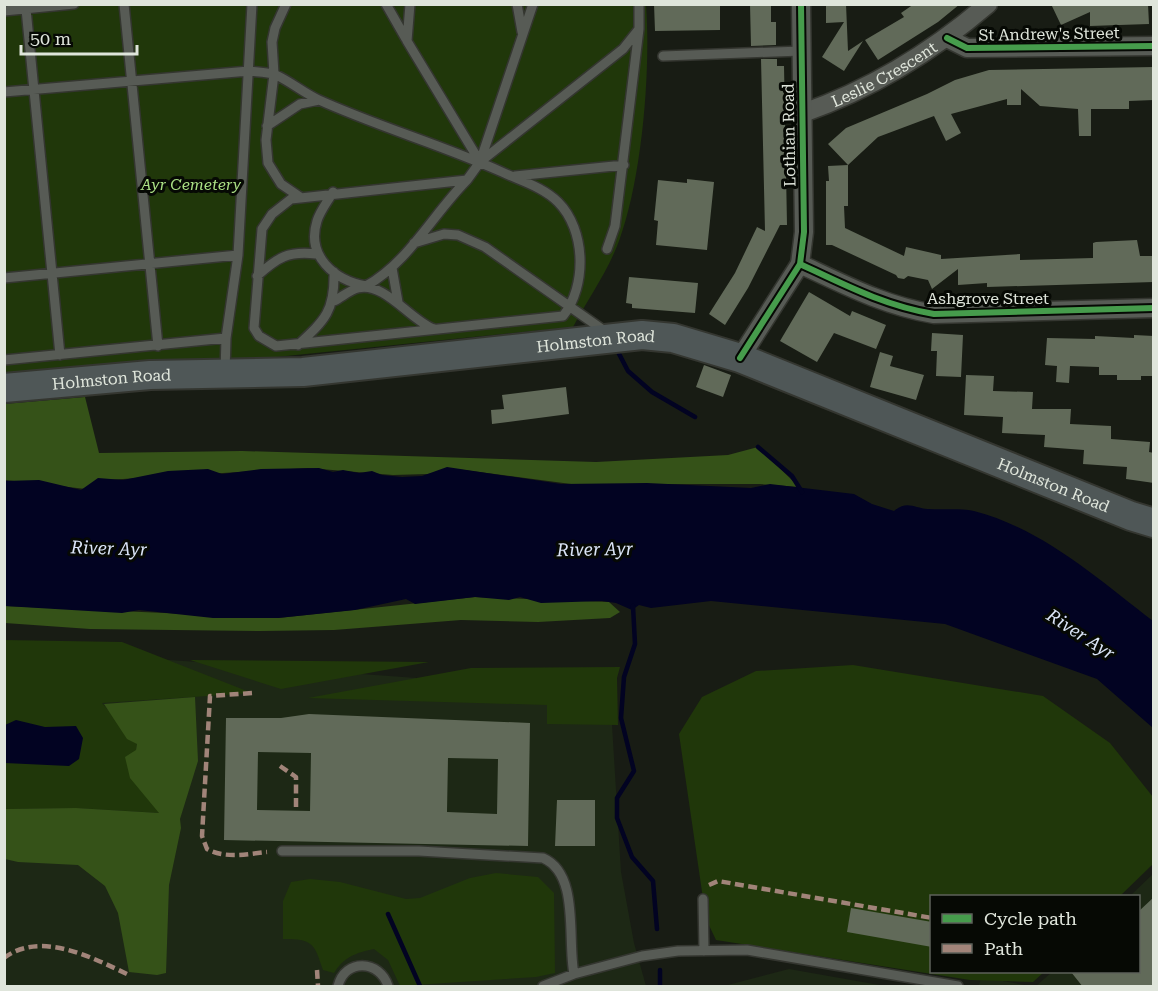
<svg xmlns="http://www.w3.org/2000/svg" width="1158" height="991" viewBox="0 0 1158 991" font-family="'Roboto Serif',serif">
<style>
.built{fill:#1d2815}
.green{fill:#20370a}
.forest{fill:#355218}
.water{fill:#020322}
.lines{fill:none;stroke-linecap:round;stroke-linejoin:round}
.stream{stroke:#020322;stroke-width:4.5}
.building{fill:#616a59;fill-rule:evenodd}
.lane-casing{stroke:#343630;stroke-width:12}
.street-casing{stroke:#343630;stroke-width:21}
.primary-casing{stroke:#343630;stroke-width:32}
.lane{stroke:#575b55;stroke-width:9}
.street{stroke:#575b55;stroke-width:18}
.primary{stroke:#4f5757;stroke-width:28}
.quiet{stroke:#a18479;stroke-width:4.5;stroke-dasharray:9 4.5;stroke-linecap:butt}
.cycleway-casing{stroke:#060904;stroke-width:10}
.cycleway{stroke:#469c4c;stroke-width:6}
.labels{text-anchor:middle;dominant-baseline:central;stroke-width:6;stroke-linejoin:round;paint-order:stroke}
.street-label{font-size:16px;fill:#dfe5db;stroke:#060904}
.park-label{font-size:16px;font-style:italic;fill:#aadf84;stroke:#060904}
.water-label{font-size:18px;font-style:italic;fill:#dbe5f7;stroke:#060904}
</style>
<rect width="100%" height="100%" fill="#181c14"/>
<path class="built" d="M4 648 610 692 621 872 634 943 646 986H5Z
M1153 874V986H1036L1052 972H1138V896H1130Z
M789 969 885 986H724Z
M981 977 1030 986H979Z"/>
<path class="green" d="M5 5H646C651 70 642 179 619 241 608 271 588 299 573 327L236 361 5 374Z
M4 640 122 642 252 693 102 703 137 744 136 750 160 813 76 808 5 809Z
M190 660 429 662 281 689Z
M853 665 1043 696 1110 743 1153 797V864L1120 896H932V972H1044L1033 982 970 980 716 940 706 919 679 734 702 697 756 671Z
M620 667 617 678 618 725 547 724V705L308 698 471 668Z
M496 873 538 877 554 893 555 973 536 977 400 986 388 960 374 949C355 953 344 957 334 973L323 970C314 943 313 939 283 939V901L291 882 310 879 340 882 406 899 420 898 470 878Z"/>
<path class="forest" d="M85 397 99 453 242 451 596 462 728 455 758 447 799 487 760 484H571L456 469 428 474 393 475 308 468 106 480 86 489 5 480 4 404Z
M475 597 609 602 620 612 610 618 538 622 461 620 334 630 261 631 90 629 5 623V606L278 618Z
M195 697 198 761 180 819 181 828 169 885 166 973 157 975 129 972 118 913 105 886 78 865 18 862 5 859V809L76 808 159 813 130 778 125 757 136 750 137 744 127 739 104 704Z"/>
<path class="water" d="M447 467 561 484 647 483 751 488 770 484 854 494 872 504 894 511C907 500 914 508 928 509 943 510 960 508 974 511 1043 529 1098 579 1153 621V728L1097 679 945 624 711 601 651 608 639 605 632 610 616 603 602 601 541 603 520 597 509 600 475 597 415 604 406 599 355 610 278 618H213L139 610 122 613 5 606V481L39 480 81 490 98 478 123 480 168 471 208 469 222 474 261 469 319 468 333 472 343 470 359 473 372 471 382 475 402 477 422 476Z
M16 720 45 727 76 726 83 738 79 759 69 766 5 763V725Z"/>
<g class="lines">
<path class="stream" d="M617 350 628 371 652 392 695 417
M758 447 792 476 802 492
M633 606 635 644 624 677 621 718 634 771 617 798V818L632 857 653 881 657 929
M388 914 420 986
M660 986V970"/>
</g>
<path class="building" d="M654 4H720V30L655 31Z
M750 4H771V22H776V45L751 46Z
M826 4H846L848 51 863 41 844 71 822 57 844 22 826 23Z
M914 4H960L938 22 878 60 865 40 904 17 901 13Z
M1051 4H1148L1149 24 1090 26V12L1061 25Z
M761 59H777V66H784L787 225H780L748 288 725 325 709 314 735 273 757 227 765 231Z
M1154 67V100L1129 101V109H1091V136H1079L1078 109 1040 106 1021 89V105H1007V99L951 114 961 133 946 141 934 116 878 137 848 165 828 144 846 128 927 94 955 80 989 70Z
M848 165V206H844L845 228 904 256 906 247 941 255V259L1020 254V260L1093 258V243L1096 242 1137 240 1140 256H1154V282L987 287V283L958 285V269L932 289 928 280 908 276 904 279 898 278 896 275 832 245H826V181H829L828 166Z
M687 179 714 182 707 250 656 245 658 221 654 220 658 180 687 183Z
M629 277 698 283 695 313 632 308V304L626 303Z
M809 292 850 316 852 311 886 325 876 349 834 333 817 362 780 341Z
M932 333 963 335 961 377 936 376 937 351H931Z
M1134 335 1154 336V376H1141V380H1117V375H1099V367L1070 366 1069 383 1056 382 1057 366 1045 365 1047 338 1095 339V336L1134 338Z
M880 352 893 356 890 366 924 375 916 400 870 387Z
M704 365 731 375 723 397 696 387Z
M966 375 994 376 993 391 1033 392 1032 409H1071L1070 424 1111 426V439L1150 442 1149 452 1154 453V483L1126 479 1127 467 1083 464 1084 450 1044 447 1045 435 1002 433 1003 417 964 415Z
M566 387 569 414 492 424 491 410 504 409 502 395Z
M309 714 530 723 528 846 224 840 226 718H281ZM258 752 311 753 310 811 257 810ZM448 758 498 759 497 814 447 812Z
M557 800H595V846H555Z
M1154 897V987H1083L1071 972H1138V912Z
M851 908 932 922V947L847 932Z"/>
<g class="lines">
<defs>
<path id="lane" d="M124 4 158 346
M286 4 275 28 272 42 274 74 266 140 268 163 281 184 300 197
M386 4 406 39
M410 4 407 41 480 162
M517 4 522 32
M26 9 60 355
M4 11 74 4
M663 56 801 51
M4 92 249 71C257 72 268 72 276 75 291 82 304 93 319 100 379 127 442 145 502 172 521 181 543 187 558 202 586 230 587 286 563 316L276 346 259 336 254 328 262 229 272 214 291 199 467 180 480 162 623 49 639 29V4
M267 126 300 104 319 100
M480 162 533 4
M515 176 624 165
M333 192C328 201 320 211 317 221 306 256 334 280 366 286 409 262 433 214 467 180
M414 243 444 234 458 235 485 247 606 332
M607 249 615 226 639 29
M392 268 398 302
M257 276C278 257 288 251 316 254
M4 278 238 255
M334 301C342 297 350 290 358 288 384 281 411 321 434 329
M298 345C325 320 335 311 334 272
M4 360 226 338 238 255 252 4
M225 372 226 338
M282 851H419L543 858C580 874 567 939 574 974
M703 899 704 951
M338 986C345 958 380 960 388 986
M543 986 574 974 642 956 678 951 747 950 958 986"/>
<g id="street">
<path d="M947 38 967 48 1154 46"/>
<path id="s1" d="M803 113C872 89 932 52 988 4"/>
<path d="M800 264 804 232 801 4"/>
<path d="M740 358 800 264C845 285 885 306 934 314L1154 308"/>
</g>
<g id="primary">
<path id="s2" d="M4 388 150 375 303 372 642 335 673 338 740 358 1131 516 1154 523"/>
</g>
</defs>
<use href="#lane" class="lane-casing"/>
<use href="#street" class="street-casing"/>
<use href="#primary" class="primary-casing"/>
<use href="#lane" class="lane"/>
<use href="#street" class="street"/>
<use href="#primary" class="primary"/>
<path class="quiet" d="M252 693 210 696 202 836 207 849C225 859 247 854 267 852
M280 766 296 777V809
M709 885 718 881 932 918
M4 958C41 930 93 958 129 975
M317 970 318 986"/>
<defs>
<path id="cycleway" d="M947 38 967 48 1154 46
M800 264 804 232 801 4
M740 358 800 264C845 285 885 306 934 314L1154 308"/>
</defs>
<use href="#cycleway" class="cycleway-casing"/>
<use href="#cycleway" class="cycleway"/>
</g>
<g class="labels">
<g class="street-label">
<text transform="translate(1049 34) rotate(-1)">St Andrew's Street</text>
<text stroke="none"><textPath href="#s1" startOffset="90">Leslie Crescent</textPath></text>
<text transform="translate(789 135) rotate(-91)">Lothian Road</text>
<text x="988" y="298">Ashgrove Street</text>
<text stroke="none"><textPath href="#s2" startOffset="594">Holmston Road</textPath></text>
<text stroke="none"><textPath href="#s2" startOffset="108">Holmston Road</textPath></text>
<text stroke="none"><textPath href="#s2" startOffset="1080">Holmston Road</textPath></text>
</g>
<g class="park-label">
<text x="191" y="184">Ayr Cemetery</text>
</g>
<g class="water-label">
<text transform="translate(109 548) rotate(2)">River Ayr</text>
<text transform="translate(595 549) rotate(-1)">River Ayr</text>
<text transform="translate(1081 634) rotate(33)">River Ayr</text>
</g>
</g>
<rect width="1158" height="991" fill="none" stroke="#dfe5db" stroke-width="12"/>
<rect x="930" y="895" width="210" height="78" fill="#060904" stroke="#5d615a" stroke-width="1.5"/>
<rect x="942" y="914" width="30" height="9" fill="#469c4c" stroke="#5d615a" stroke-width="1.5"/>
<text x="984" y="925" font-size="18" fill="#dfe5db">Cycle path</text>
<rect x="942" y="944" width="30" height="9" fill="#a18479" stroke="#5d615a" stroke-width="1.5"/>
<text x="984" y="955" font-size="18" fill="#dfe5db">Path</text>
<path d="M21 45v9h116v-9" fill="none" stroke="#dfe5db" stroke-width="3"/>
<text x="30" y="45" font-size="18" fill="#dfe5db" stroke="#060904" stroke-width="4.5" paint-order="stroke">50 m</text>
</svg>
